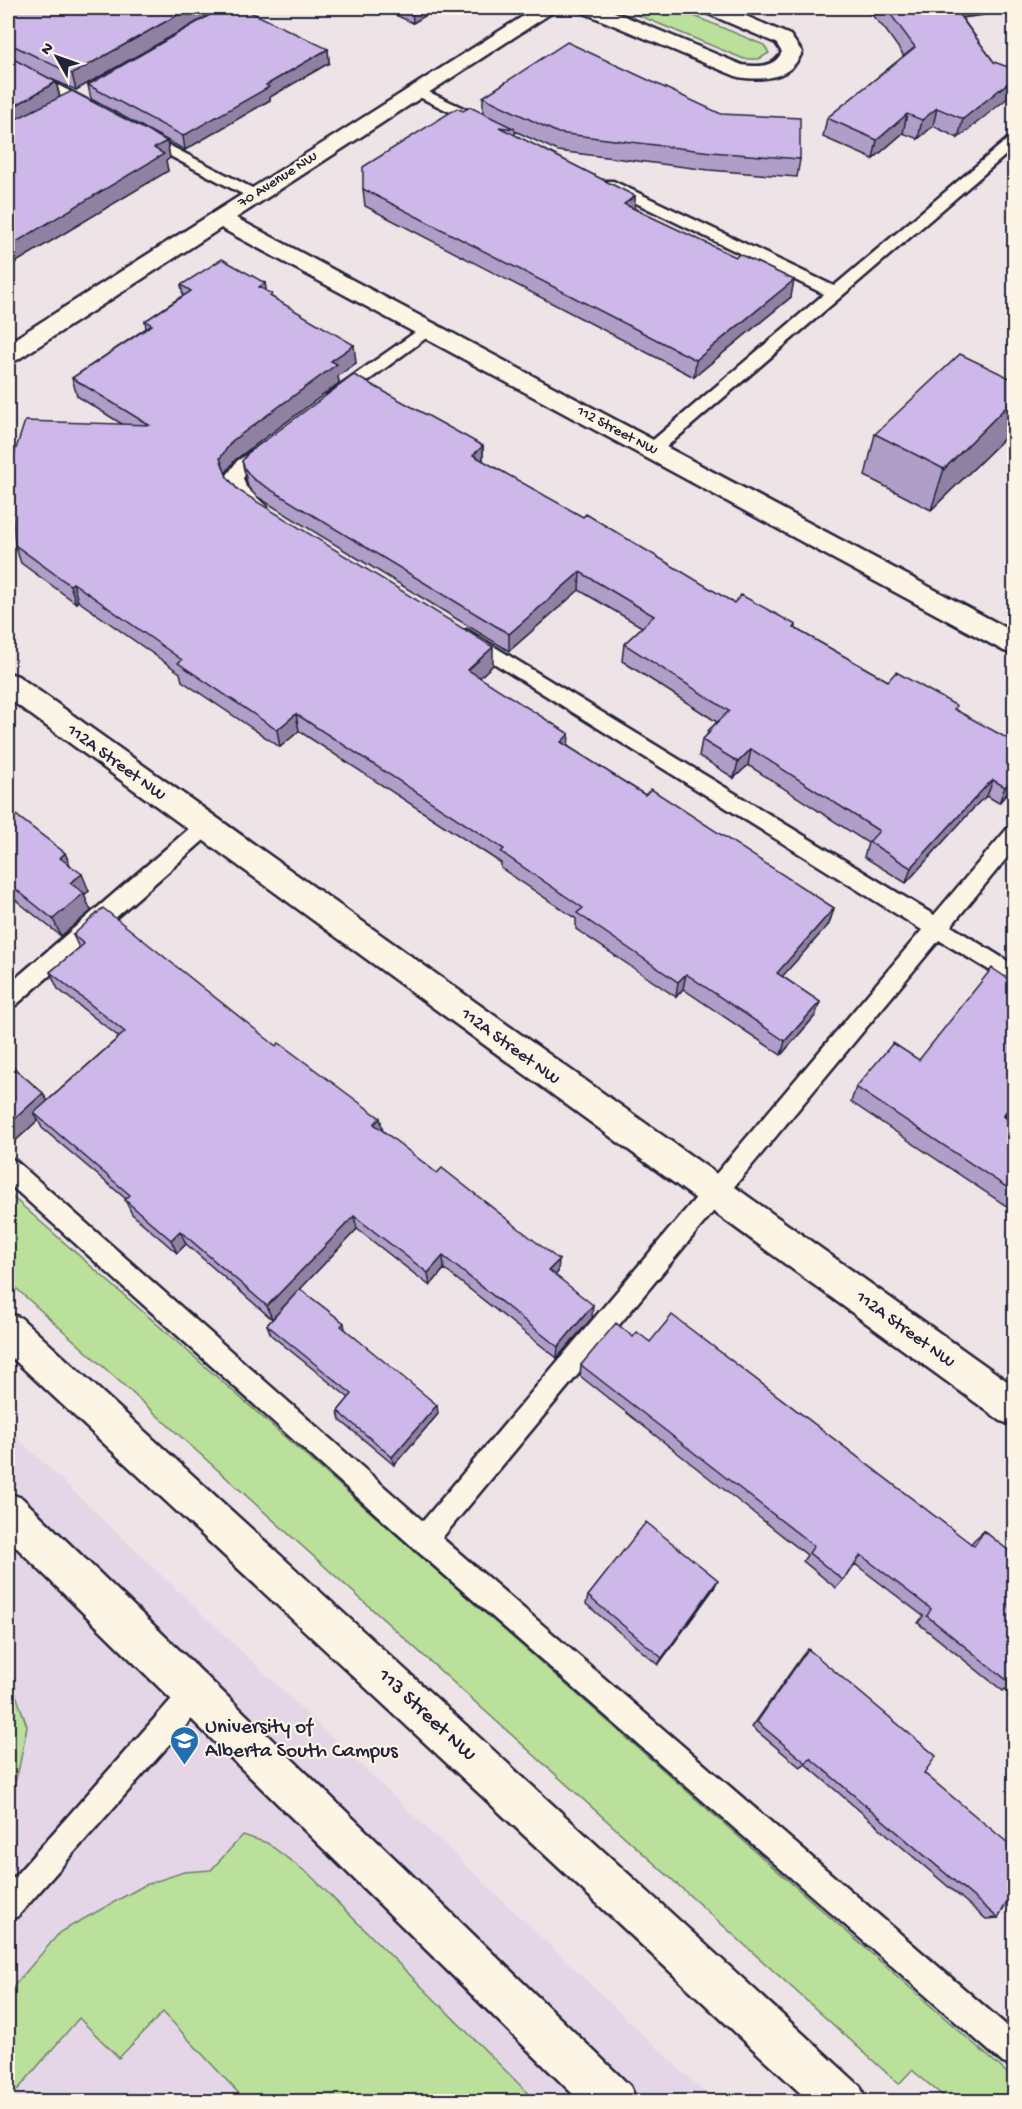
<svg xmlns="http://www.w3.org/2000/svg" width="1022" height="2109" viewBox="0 0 1022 2109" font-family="'Gochi Hand',sans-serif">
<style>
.built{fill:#e4d6e7}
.green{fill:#bae09b;stroke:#6e816b;stroke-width:1.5}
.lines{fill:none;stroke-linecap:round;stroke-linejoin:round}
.service-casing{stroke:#22223b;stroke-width:5}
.minor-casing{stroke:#22223b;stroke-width:5}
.secondary-casing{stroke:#22223b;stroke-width:5}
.service{fill:#fcf5e5;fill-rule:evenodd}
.minor{fill:#fcf5e5;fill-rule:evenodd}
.secondary{fill:#fcf5e5;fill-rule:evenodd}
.wall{fill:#b09ec8;stroke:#22223b;stroke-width:1.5}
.shaded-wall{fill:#9081a3;stroke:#22223b;stroke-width:1.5}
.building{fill:#cdb8e9;stroke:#22223b;stroke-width:1.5}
.labels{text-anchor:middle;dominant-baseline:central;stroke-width:4.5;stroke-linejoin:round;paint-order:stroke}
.far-street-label{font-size:15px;fill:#22223b;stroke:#fcf5e5}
.street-label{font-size:18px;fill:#22223b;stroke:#fcf5e5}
.near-street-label{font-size:21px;fill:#22223b;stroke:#fcf5e5}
.near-poi-label{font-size:21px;fill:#22223b;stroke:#fcf5e5;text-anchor:start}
</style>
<rect width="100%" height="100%" fill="#eee3e6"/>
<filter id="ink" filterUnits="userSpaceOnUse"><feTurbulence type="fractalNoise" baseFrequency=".0167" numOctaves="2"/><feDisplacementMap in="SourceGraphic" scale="12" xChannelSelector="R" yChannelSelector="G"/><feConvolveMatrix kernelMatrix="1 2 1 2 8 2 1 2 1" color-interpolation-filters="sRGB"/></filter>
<g filter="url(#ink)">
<path class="built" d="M8 1429 713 2101H8Z"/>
<path class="green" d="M621 8H675L764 45 769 53 759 59H744Z
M8 1193 1014 2079V2101H949L912 2070 899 2084 8 1281Z
M8 1672 27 1726 19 1768 8 1807Z
M243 1835 267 1843 310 1875 536 2101H246L163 2012 119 2058 79 2018 8 2101V1993L60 1932 145 1885 184 1872 211 1870Z"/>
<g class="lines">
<defs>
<path id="service" d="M8 59 96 105 98 108 91 112 86 111 8 68Z
M418 87 487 119 489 122 482 126 477 125 413 94 411 91 413 88Z
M141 131 260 192 263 195 260 198H250L136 138 134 135 136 132Z
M1014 137V148L658 454H646L643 450 646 446 824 294 603 187 600 184 603 181H613L834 286 1009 138Z
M427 324 435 329 433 333 342 400H330L327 396 330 392Z
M266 442 272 444 275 448C266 460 252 466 243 478L246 487 267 507 264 511C246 517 230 493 225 478L237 461Z
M467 630 934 915 1007 829 1014 827V849L951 926 1014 965V985L939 940 442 1538 1014 2032V2067L1003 2063 415 1549 8 1183V1157L16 1161 423 1521 922 930 460 642 457 637 460 632Z
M205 819 212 821 215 827 212 833 16 1005 8 1007V985L198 821Z
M195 1680 205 1684 209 1694 205 1704 18 1916 8 1921V1884L185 1684Z"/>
<path id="minor" d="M536 8H559L236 218 1014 632V654L1004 651 221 228 17 360 8 362V343Z
M579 8H605L742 65C758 67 774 68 782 52L776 43 704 12 701 8H727L790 35 802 52C791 79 764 81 738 77L582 12Z
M8 673 18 676 1014 1386V1426L1001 1421 8 698Z"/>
<path id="secondary" d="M8 1313 21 1318 860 2086 867 2102H810L8 1354Z
M8 1493 22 1498 630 2086 637 2102H581L8 1539Z"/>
</defs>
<use href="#service" class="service-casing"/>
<use href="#minor" class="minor-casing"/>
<use href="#secondary" class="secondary-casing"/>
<use href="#service" class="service"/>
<use href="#minor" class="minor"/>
<use href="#secondary" class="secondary"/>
</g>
<path class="wall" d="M8 8H219L76 90 42 75 56 82 60 97 167 141 170 158 166 161 168 171 8 267Z
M380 8H438L413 23Z
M860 8H984L983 15 962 18 994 62 958 138 933 126 918 139 903 133 873 159 823 137 827 118 904 56 885 29 866 9 862 10Z
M328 49 329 63 270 97V100L185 150 91 99 88 85Z
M483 97 800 159 797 177 709 170 558 151 515 131V135L635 196 634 208 791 297 694 377 365 206 363 189 483 113Z
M265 283 266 291 272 297 356 363 338 376 339 383 235 460 225 474 227 477 238 490 493 665 479 678 569 747 645 795 834 908 829 924 782 976 820 1002 815 1016 781 1055 683 989 676 997 576 929V919L501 868V863L299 731 280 747 182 681 180 673 78 601 76 603 21 563 15 545 122 424 77 396 72 378 146 328 145 321 183 295 181 285Z
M1014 429 931 510 865 476 875 434Z
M483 446V461L734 603 796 625V629L888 681 955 710 1014 784 999 803 987 796 979 802 906 883 864 857 868 843 748 765 734 778 699 756 702 740 707 735 708 731 717 722 622 661 624 644 642 627 579 590 509 651 256 496 248 487 242 461Z
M8 809 65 853 70 865 89 891 84 895 91 911 61 936 8 894Z
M73 935 276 1046 380 1118 382 1130 558 1272 555 1275 592 1318 557 1358 444 1269 430 1286 357 1229 300 1289 344 1323 345 1329 438 1414 394 1465 340 1420 338 1411 349 1398 271 1335 267 1325 296 1293 272 1319 186 1244 177 1253 132 1214 125 1200 126 1199 42 1128 38 1120 12 1144 8 1140V1063L43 1093 47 1101 119 1037 58 989 50 972 79 948Z
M856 1087 1005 1116 1014 1123V1211L851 1102Z
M633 1337 650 1342 971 1544 974 1540 984 1531 1014 1555V1696L1005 1689 1003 1691 918 1623 923 1616 855 1564 843 1580 836 1588 803 1561 807 1555 580 1376 581 1365Z
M714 1588 658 1665 586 1604 588 1596Z
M808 1649 924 1773 998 1918 986 1919 805 1764 800 1767 752 1727 802 1656Z"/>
<path class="shaded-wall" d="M190 8H219L220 9 76 90 72 74Z
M412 8H438L413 23Z
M948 8H984L983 15 945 20Z
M328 49 329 63 270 97V100L185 150 183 136 266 85Z
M1014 78V93L958 138 963 119Z
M56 82 60 99 8 130V110Z
M937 108 933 126 918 139 922 120Z
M907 114 903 133 873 159 877 140Z
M167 141 170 158 166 161 168 171 8 267V247L154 148Z
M635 196 634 214 624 204Z
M794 280 791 297 694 377 696 360Z
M265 283 268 302 259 287Z
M354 345 356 363 338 376 339 383 235 460 223 477 220 458 232 441 331 361Z
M1014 399V429L931 510 944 469Z
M483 446V464L473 455Z
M580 572 579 590 509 651V634Z
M73 583 78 601 76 603 70 585Z
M493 647V665L468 688V670Z
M296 714 299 731 280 747 277 730Z
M569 734 568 751 561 742Z
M751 749 748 765 734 778 738 762Z
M1014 776V784L999 803 1005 787Z
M993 780 987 796 979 802 906 883 911 868 986 786Z
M65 853 72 871 60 858Z
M82 874 89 891 84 895 91 911 61 936 53 919 70 883Z
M834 908 829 924 772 988 777 973Z
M686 974 683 989 676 997 678 982Z
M820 1002 815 1016 781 1055 785 1041Z
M43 1093 51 1108 34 1113 38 1120 12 1144 8 1137V1125Z
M1014 1100V1103L995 1130 1003 1116Z
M380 1118 383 1132 374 1124Z
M354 1216 357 1229 272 1319 267 1306Z
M180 1231 186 1244 177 1253 171 1240Z
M443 1256 444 1269 430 1286 428 1273Z
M559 1260 558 1272 548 1283 549 1270Z
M593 1305 592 1318 557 1358 558 1347Z
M437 1405 438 1414 394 1465 392 1457Z
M718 1580 714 1588 658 1665 662 1658Z"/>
<path class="building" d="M8 8H190L72 74 8 43Z
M222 8H242L328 49 266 85 269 87 183 136 88 85Z
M886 8H954L994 62 1014 69V78L963 119 937 108 922 120 907 114 877 140 827 118 915 47Z
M567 42 721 114 800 118V159L711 152 558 133 483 97Z
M8 56 56 82 8 110Z
M72 91 167 141 154 148 164 154 8 247V123Z
M470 107 515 129 499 127 635 196 624 204 736 257 739 254 794 280 696 360 363 189V167L457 108 463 111Z
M222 259 265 283 259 287 272 294 270 296 354 345 331 361 337 364 232 441 220 458 227 477 238 490 493 647 468 670 569 734 561 742 645 795 651 789 834 908 777 973 820 1002 785 1041 686 974 678 982 577 913 583 908 501 852 504 849 296 714 277 730 178 663 182 660 73 583 70 585 15 545 9 470 25 421 149 425 72 378 152 325 145 321 191 291 181 285Z
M960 354 1014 380V399L944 469 875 434Z
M354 375 483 446 473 455 583 517 586 514 734 603 741 595 796 625 794 628 888 681 896 672 957 706 954 709 1014 742V776L1005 787 993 780 986 786 911 868 869 842 879 831 751 749 738 762 702 740 710 732 708 731 729 711 624 644 654 616 580 572 509 634 253 479 245 469 242 461 248 453Z
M8 809 65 853 60 858 82 874 70 883 84 893 53 919 8 883Z
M103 908 276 1046 279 1043 380 1118 374 1124 437 1173 442 1168 559 1260 549 1270 593 1305 558 1347 443 1256 428 1273 354 1216 267 1306 180 1231 171 1240 125 1200 130 1195 34 1113 125 1032 50 972 84 944 73 935Z
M992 968 1014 983V1100L1003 1116 1014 1123V1192L856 1087 893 1043 919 1060Z
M8 1063 43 1093 8 1125Z
M300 1289 344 1323 341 1326 437 1405 392 1457 338 1411 352 1394 267 1325Z
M672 1315 974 1546 984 1531 1014 1555V1683L1013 1685 927 1616 931 1609 861 1555 843 1580 809 1553 814 1546 581 1365 616 1323 633 1337 637 1332 650 1342Z
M646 1522 718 1580 662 1658 588 1596Z
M808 1649 936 1756 924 1773 1014 1848V1889L998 1918 810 1758 806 1763 757 1722Z"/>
</g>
<defs>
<symbol id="university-pin" viewBox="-11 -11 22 30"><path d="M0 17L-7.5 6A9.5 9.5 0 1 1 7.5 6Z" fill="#1f6fb2" stroke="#fcf5e5"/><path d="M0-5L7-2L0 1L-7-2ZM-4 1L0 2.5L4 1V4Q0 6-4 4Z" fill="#fff"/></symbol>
</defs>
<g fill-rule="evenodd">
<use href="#university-pin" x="168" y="1724" width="33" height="45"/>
</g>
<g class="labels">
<g class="far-street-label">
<text transform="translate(278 180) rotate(-33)">70 Avenue NW</text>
<text transform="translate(617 431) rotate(28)">112 Street NW</text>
</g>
<g class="street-label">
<text transform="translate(116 763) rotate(36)">112A Street NW</text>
<text transform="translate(510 1047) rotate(36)">112A Street NW</text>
<text transform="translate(905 1330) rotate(36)">112A Street NW</text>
</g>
<g class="near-street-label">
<text transform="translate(426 1716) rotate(43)">113 Street NW</text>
</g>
<g class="near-poi-label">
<text x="205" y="1728">University of<tspan x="205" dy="24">Alberta South Campus</tspan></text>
</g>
</g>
<rect width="1022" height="2109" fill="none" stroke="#fcf5e5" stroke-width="30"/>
<rect x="15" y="15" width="992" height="2079" fill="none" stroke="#22223b" stroke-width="2" filter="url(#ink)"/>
<g transform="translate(57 57) rotate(310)" stroke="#fcf5e5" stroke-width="4.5" paint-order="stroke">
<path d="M0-4.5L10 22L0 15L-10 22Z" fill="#22223b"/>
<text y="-9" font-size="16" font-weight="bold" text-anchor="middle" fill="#22223b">N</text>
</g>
</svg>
